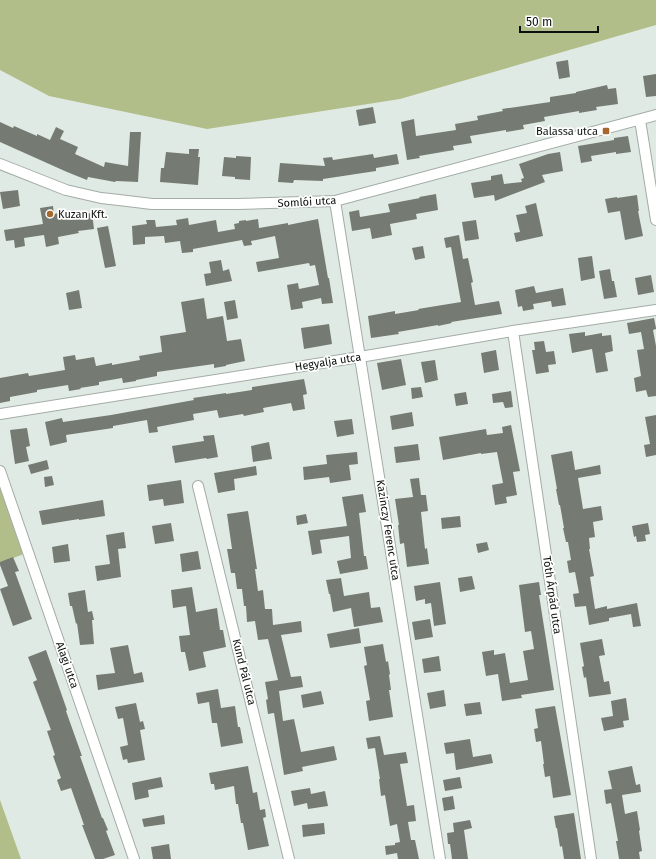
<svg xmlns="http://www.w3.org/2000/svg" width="656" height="859" viewBox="0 0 656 859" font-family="'Fira Sans',sans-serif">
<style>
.green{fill:#b2be89}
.building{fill:#757b73}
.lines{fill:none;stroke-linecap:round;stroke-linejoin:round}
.street-casing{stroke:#a3aca6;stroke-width:12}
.street{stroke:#fff;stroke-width:10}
.poi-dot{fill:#a6682e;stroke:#fff;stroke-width:1.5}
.labels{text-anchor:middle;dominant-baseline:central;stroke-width:3.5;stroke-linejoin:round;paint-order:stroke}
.poi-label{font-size:11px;fill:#0c100d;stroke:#fff;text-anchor:end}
.street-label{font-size:11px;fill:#0c100d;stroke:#fff}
</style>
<rect width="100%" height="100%" fill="#e0eae4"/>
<path class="green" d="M0 0H656V25L400 99 207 129 49 96 0 70Z
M0 485 24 554 0 563Z
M0 800 21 859H0Z"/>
<path class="building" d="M568 60 570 77 559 79 556 62Z
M656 74V96L646 97 643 76Z
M607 85 608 89 616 88 618 104 596 107 597 110 579 113V111L544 117 545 121 523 125 524 129 506 132V130L470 136 472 143 453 146 454 150 419 156 420 158 407 160 401 122 414 119 416 136 456 130 455 124 478 120 477 116 503 111 502 109 550 102V97L576 93V92Z
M373 107 376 123 359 126 356 110Z
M0 122 13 128 14 126 37 136V134L50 140 56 127 64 131 60 139 78 147 75 154 104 167 105 162 128 166 130 132H141L138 182 116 181 115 182 88 177 87 180 67 172 0 142Z
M628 136 631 152 616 154V152L591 156 592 161 581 163 578 146 614 140V138Z
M189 149H199L198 157H200L198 185 160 182 161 168H164L166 152 189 154Z
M560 152 563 171 542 175 545 182 495 201 494 195 474 198 471 183 491 180V176L502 174 504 184 522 182 521 179 524 178 519 164 548 154Z
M373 154 374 158 397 154 399 164 376 168V171L323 179V181L294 180 293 183 278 182 280 163 325 166 323 158 332 157 333 160Z
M236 156 251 157 250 180 235 179V177L222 176 224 157 236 158Z
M18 190 20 206 3 209 0 192Z
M436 194 438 210 416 214 417 219 390 224 392 235 372 239 370 228 352 231 349 212 359 210 360 217 390 212 388 204 420 198 419 197Z
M637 195 639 211H638L643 236 625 240 620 211 608 213 605 199 617 197V198Z
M536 203 543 236 516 242 514 233 520 232 516 215 527 213 525 206Z
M53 206 54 214 74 210 75 215 92 213 94 229 78 231 79 233 58 237 59 244 46 247 44 235 24 238 25 246 15 248 14 240 6 241 4 230 43 224 40 208Z
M188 218 189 225 216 220 218 232 235 229 234 224 239 223V221L246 220V221L258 219 259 228 288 223V225L318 219 328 278H329L333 303 322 304 321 298 302 302 303 308 291 310 287 285 298 283 299 289 319 285 315 265 310 266 309 263 258 272 256 262 279 258 275 236 251 241 252 245 244 246 242 240 193 249V252L182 253 180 241 165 243 164 236 145 237V244L133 245 132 226 147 224 146 220H155L156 227 177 225 176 220Z
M476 220 479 239 465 241 462 222Z
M108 226 116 266 105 268 97 228Z
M459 235 463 259 468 258 473 282 471 283 475 305 499 301 502 314 451 322 452 323 438 326V325L398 332 399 334 371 338 368 316 395 311V314L419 310 418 309 461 302 451 247 446 248 444 238Z
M423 246 425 258 415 260 412 248Z
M592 256 595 278 581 281 578 258Z
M221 260 223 271 229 269 232 281 206 286 204 274 211 273 209 262Z
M610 269 612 281H614L617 297 604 299 599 271Z
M651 275 654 292 638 295 635 278Z
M534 286 536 293 563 288 566 305 552 307 551 301 533 304 534 309 523 311 522 306 518 307 515 290Z
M79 290 82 308 69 310 66 293Z
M204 298 207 319 223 316 227 341 241 339 245 361 226 365V366L214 368V364L157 372V376L136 380V381L123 383 122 378 99 382V385L80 388 81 389 69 391 68 385 37 390V392L10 397V401L0 403V378L28 373 29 376 65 370 63 357 75 355 76 360 94 357 96 366 112 363V365L140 360 139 356 162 352 160 336 186 332 181 302Z
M235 300 238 318 227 320 224 302Z
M654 318 656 328V329L653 330 656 346V396L648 397 646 390 636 392 634 378 641 376 637 350 644 349 641 332 629 334 627 323Z
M329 324 332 344 304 349 301 328Z
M585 332V336L602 333V336L611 335 613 351 605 353 608 371 596 373 592 349 572 353 569 334Z
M544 341 546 352 554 351 556 364 548 365 549 372 536 374 532 350H535L534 342Z
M496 350 499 370 484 373 481 353Z
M401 359 406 385 382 390 377 363Z
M435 360 438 380 425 383 421 362Z
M304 379 307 394 303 395 305 409 293 411 291 403 263 408 264 412 244 416 243 414 219 418 217 410 193 414 194 420 157 427 158 432 149 433 147 420 113 426V428L66 435 67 442 50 446 45 422 62 418 63 422 111 415 194 400 193 398 226 393V394L252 390V387Z
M421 387 423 397 412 399 411 388Z
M511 391 513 407 505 408 503 402 493 403 492 394Z
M466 392 468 404 456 406 454 394Z
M412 412 414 426 392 430 390 416Z
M656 415V455L646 457 644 445 650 444 645 417Z
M352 419 354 434 337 437 334 421Z
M511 425 520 471 513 472 517 495 506 497 507 503 495 505 492 485 503 483 497 452 481 454V453L443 460 439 437 486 429 487 435 503 433 502 427Z
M27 428 30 446 26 447 29 461 15 464 10 430Z
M214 435 218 457 207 459 206 458 175 463 172 446 204 441 203 436Z
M269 442 272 459 253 462 251 446Z
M418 444 420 460 396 463 394 447Z
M572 451 575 470 600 465 601 474 578 478 583 509 601 506 603 520 593 522 595 537 589 538 590 549H589L594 576 590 577 595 609 607 606V609L637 603 641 626 633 627 631 614 609 618V621L589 625 586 606 575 607 573 594 579 593 575 572 569 573 567 561 571 560 568 542H566L563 528H564L560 505H559L556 489H557L551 455Z
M357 452 358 464 349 465 351 480 330 483 329 477 304 480 303 467 327 464 326 455Z
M47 460 49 469 31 474 28 465Z
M256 466 257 475 234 479 235 490 218 493 214 473Z
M52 476 54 485 45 487 44 477Z
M419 478 421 495H426L428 511 421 512 425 549 427 548 429 564 407 567 404 543 400 544 398 525H399L395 499 413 497 410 479Z
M181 480 184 503 164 506 163 499 149 501 147 485Z
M363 494 366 512 359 513 364 556H366L368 569 340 574 337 561 351 558 349 536 320 540 322 553 312 555 308 531 347 526 342 497Z
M103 500 105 516 79 520V519L42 525 39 511Z
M248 511 257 569H255L258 591 263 590 265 609H272L273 625 301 621 302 632 281 635 291 677 301 676 303 687 279 691 283 721 294 719 301 752 334 746 337 760 302 767 303 771 284 775 274 713 268 714 266 700 268 699 265 682 278 680 268 639 258 640 255 621 247 622 246 606H244L242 589H237L235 573H231L227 549H232L227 514Z
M306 514 308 523 297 525 296 516Z
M460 516 461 527 442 529 441 518Z
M171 523 174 541 155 544 152 526Z
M648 523 650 534 645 535 646 541 637 542 636 536 634 537 632 526Z
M124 532 126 548 118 549 121 577 97 581 95 566 110 564 106 535Z
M487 542 489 550 478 553 476 544Z
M68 544 70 561 54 563 52 547Z
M198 551 201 569 182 572 180 554Z
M13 557 19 571 15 572 32 619 13 626 0 589 8 586 0 565V562Z
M472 576 475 589 460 592 458 578Z
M341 578 344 596 369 592 371 608 380 607 383 622 354 627 351 608 333 612 330 594H329L326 580Z
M440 582 446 624 434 626 431 603 425 604V599L416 601 414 586Z
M539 582 541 595H539L554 690 521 695 522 698 502 701 498 674 486 676 482 652 494 650V655L505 653 510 683 528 680 523 651 534 649 531 631 525 632 519 585Z
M192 587 196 612 217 608 220 630H223L226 647 203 652 206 667 189 671 185 652H181L179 636 190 635 186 606 173 608 171 590Z
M85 590 88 612 92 611 94 620H92L94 644 80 645 77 623 76 624 72 606H70L68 593Z
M430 619 433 637 415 640 412 622Z
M359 628 361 643 330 648 327 634Z
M602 639 605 655 599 656 604 682 609 681 611 694 589 697 586 677 584 678 582 667 584 666 580 643Z
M383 644 386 662 388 661 390 674 389 675 391 690H389L393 717 369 721 366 701 370 700 364 666 367 665 364 647Z
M128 645 134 674 142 672 144 682 98 690 96 675 115 673 110 648Z
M46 650 67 710 66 711 82 756H80L102 818H103L108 830 106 831 115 855 103 859H95L82 825H84L71 788 61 791 57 780 61 778 53 756 55 755 47 731 51 730 33 682 37 680 28 657Z
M439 656 441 671 424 673 422 659Z
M218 689 221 708 235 706 238 727H240L243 743 221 747 217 723H212L209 702 198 704 196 693Z
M444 690 446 706 430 709 427 693Z
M321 691 324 704 303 708 301 695Z
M626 698 629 720 623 721 624 727 604 731 601 718 613 716 611 701Z
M480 702 482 714 466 716 464 704Z
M136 703 140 722 143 721 145 729 140 730 145 760 128 763 127 759 123 760 120 747 128 745 123 718 118 719 115 707Z
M555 706 571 795 553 798 550 776 545 777 543 764H544L541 741 536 742 534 729 538 728 535 709Z
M380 736 384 755 406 752 408 763 400 764 407 806 414 805 416 821 408 822 411 840H415L419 859H398L397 853 386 855 385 846 395 845V843L400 842 397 824 390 826 385 795 381 796 379 779H380L375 748 368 749 366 738Z
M470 739 473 757 491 754 493 763 456 770 454 753 446 754 444 743Z
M248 766 253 793 257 792 260 810 265 809 266 817 263 818 269 846 248 850 243 823H241L238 804H236L234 786 215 790 214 784H211L209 773Z
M632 766 636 785 640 784 641 792 622 795 625 814 637 811 640 830 639 831 642 851 639 852 640 859H619L616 841H618L611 803 606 804 604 790 612 789 608 771Z
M161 777 163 787 148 790 149 797 135 800 132 783Z
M460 777 462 788 445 791 443 780Z
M310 788 311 794 325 791 328 806 308 809 307 803 294 806 291 791Z
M453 796 455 809 444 811 442 798Z
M574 813 581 859H564L562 846 560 847 557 828H556L554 816Z
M164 815 165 824 144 827 142 819Z
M470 820 472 828 464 830 468 859H452L450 844H448L447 833 454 832 453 823Z
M324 823 325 834 303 837 302 825Z
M169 844 171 859H153L151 847Z"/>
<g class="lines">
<defs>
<path id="street" d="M640 120 656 220
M0 164 66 190 101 198 119 200 152 204H237L335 201 656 115
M335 201 440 859
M513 331 591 859
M0 414 360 357 513 331 656 310
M0 471 134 859
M198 486 289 859"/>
</defs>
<use href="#street" class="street-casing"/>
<use href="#street" class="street"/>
</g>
<g class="poi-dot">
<rect x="602" y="127" width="8" height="8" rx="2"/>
<circle cx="50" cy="214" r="4"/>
</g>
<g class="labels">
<g class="poi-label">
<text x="598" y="131">Balassa utca</text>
<text x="58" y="214" text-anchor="start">Kuzan Kft.</text>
</g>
<g class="street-label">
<text transform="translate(307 202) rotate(-3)">Somlói utca</text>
<text transform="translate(328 362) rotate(-9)">Hegyalja utca</text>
<text transform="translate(388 530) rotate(81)">Kazinczy Ferenc utca</text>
<text transform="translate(552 595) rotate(82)">Tóth Árpád utca</text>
<text transform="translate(67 665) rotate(71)">Alagi utca</text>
<text transform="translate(244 672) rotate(76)">Kund Pál utca</text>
</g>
</g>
<path d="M520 26v6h78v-6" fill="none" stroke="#0c100d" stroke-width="2"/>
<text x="526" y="26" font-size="12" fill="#0c100d" stroke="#ffffff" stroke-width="3" paint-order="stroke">50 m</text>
</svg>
